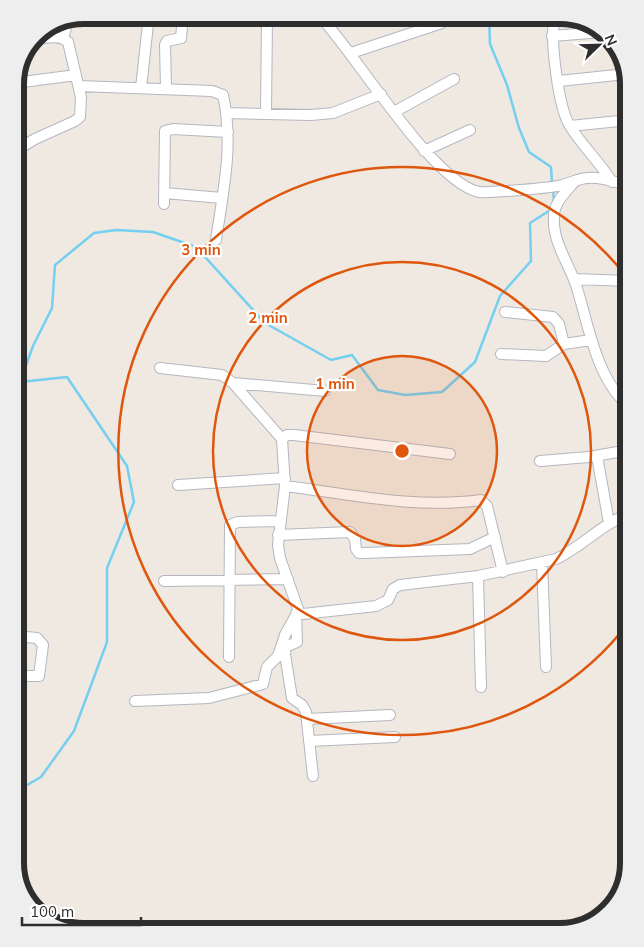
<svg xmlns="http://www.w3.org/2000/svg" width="644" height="947" viewBox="0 0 644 947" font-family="Mulish,sans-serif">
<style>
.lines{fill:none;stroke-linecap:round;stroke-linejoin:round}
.stream{stroke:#75cff0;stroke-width:2.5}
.minor-casing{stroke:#b4b7c1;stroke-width:12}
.minor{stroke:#fff;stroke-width:10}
.ring{fill:none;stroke:#df570e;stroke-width:2.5}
.rim{fill:none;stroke:#2e2e2e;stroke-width:6}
.centre{fill:#df570e;stroke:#fff;stroke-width:2.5}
.ring-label{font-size:15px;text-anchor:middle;font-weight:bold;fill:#df570e;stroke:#fff;stroke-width:4.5;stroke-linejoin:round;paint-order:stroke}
</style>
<rect width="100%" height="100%" fill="#efe9e1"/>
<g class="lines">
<path class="stream" d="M489 15 490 44 507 85 519 128 529 152 551 167 552 183
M553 188 554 203
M15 792 41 777 74 731 107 642V568L134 502 127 466 67 377 20 382 33 346 52 308 55 265 94 233 116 230 153 232 196 247 265 323 331 360 352 355 378 390 405 395 442 392 475 362 500 296 531 261 530 223 552 209"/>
<defs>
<path id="minor" d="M208 15H214
M319 15C355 53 433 183 479 192 489 193 552 188 562 185 571 183 579 178 588 178 602 176 615 183 629 185
M562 15 555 19C549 37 559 110 570 126 582 146 600 162 612 182
M326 22 341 15
M552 36 603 32
M63 38 68 21
M351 53 442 23 448 15
M559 81 626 74
M15 83 76 75
M79 86 212 91 223 95C234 144 223 192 216 240
M141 88 149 15
M166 89 165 45 167 41 181 38 183 15
M394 112 454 79
M226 113 311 115 333 113 381 94
M266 114 267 15
M570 126 629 120
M15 151 35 139 75 121 80 117 81 97 68 42C59 34 46 38 35 39
M424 151 470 130
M575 181C567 191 554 202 554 216 552 241 568 262 576 285 588 322 596 380 629 406
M164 193 222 198
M164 204 165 131 173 129 228 132
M574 279 629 281
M505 312 553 317 559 324 564 344
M501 354 546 356 564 344 591 340
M160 368 222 375 233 383 282 439
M233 383 325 391
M450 454 294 435H287L282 439 285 486 278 545 280 558 299 612 303 614 376 606 388 600 393 589 400 585 478 576 556 559C582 547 601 524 629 514
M597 456 609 523
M540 461 589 457 629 450
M178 485 285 478
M285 486C349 494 416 509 481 500L487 506 503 572
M278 535 350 532 355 539 356 549 359 553H364L470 549 495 537
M542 562 546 667
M478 576 481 687
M164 581 288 579
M296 614 297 642 286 647 285 654 292 698 302 705 306 712 313 776
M229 657 230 525 238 522 280 521
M15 676H39L43 645 37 638 15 636
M135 701 209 698 263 684 267 667 278 656 285 635 296 615
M307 719 390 715
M309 741 395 737"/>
</defs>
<use href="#minor" class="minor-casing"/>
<use href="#minor" class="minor"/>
</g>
<circle cx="402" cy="451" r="95" fill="#df570e" fill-opacity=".12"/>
<g class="ring">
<circle cx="402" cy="451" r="95"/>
<circle cx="402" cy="451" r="189"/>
<path d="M629 622A284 284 0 1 1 629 280"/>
</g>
<path d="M0 0H644V947H0ZM84 24H560A60 60 0 0 1 620 84V863A60 60 0 0 1 560 923H84A60 60 0 0 1 24 863V84A60 60 0 0 1 84 24Z" fill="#eee" fill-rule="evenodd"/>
<path class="rim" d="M84 24H560A60 60 0 0 1 620 84V863A60 60 0 0 1 560 923H84A60 60 0 0 1 24 863V84A60 60 0 0 1 84 24Z"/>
<circle cx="402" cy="451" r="8" class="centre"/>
<g class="ring-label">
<text x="201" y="255">3 min</text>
<text x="268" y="323">2 min</text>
<text x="335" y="389">1 min</text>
</g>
<g transform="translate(599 45) rotate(67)" stroke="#ffffff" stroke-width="4" paint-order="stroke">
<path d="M0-4L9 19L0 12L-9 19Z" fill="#2e2e2e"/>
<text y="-8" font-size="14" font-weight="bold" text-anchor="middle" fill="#2e2e2e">N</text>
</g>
<path d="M22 917v8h119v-8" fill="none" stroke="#2e2e2e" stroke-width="2.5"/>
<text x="30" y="917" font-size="15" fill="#2e2e2e" stroke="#ffffff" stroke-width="4" paint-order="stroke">100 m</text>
</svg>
